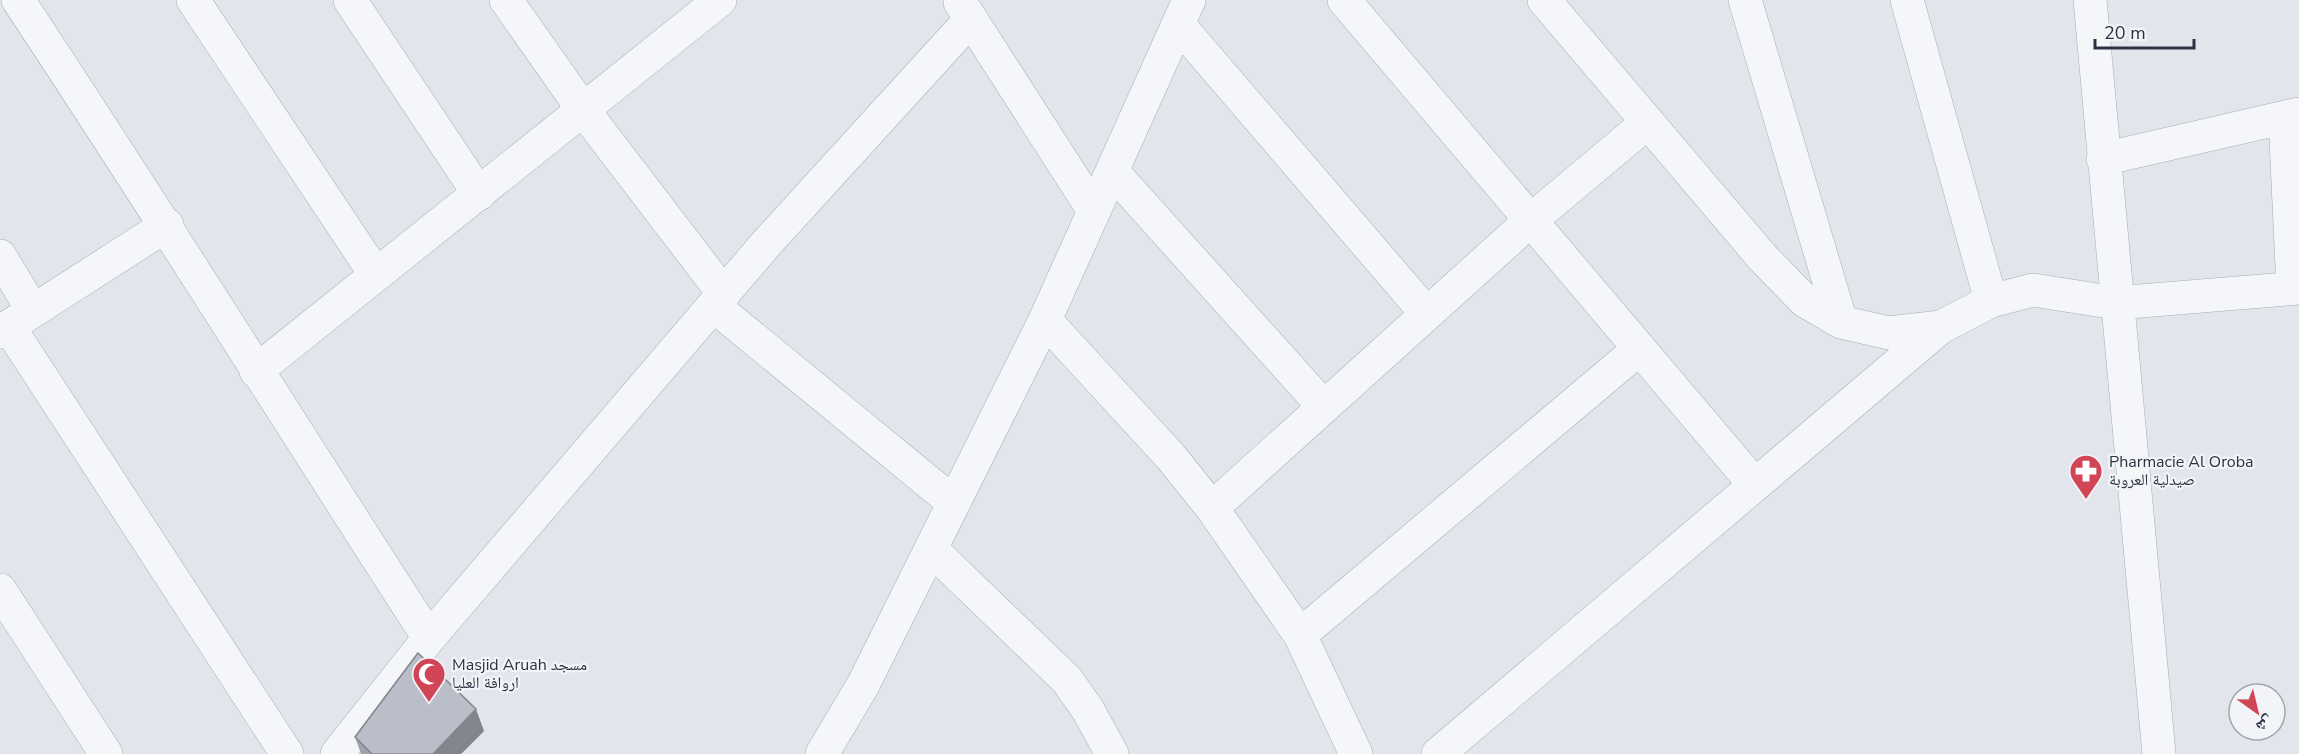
<svg xmlns="http://www.w3.org/2000/svg" width="2299" height="754" viewBox="0 0 2299 754" font-family="'Nunito Sans','Noto Naskh Arabic',sans-serif">
<style>
.lines{fill:none;stroke-linecap:round;stroke-linejoin:round}
.minor-casing{stroke:#a7acb5;stroke-width:34}
.minor{stroke:#f5f6f9;stroke-width:33}
.wall{fill:#9fa3ac}
.shaded-wall{fill:#82858c}
.building{fill:#b9bec8;stroke:#82858c;stroke-width:1.5}
.labels{text-anchor:middle;dominant-baseline:central;stroke-width:4.5;stroke-linejoin:round;paint-order:stroke}
.poi-label{font-size:16px;fill:#2a3243;stroke:#f2f4f8;text-anchor:start}
</style>
<rect width="100%" height="100%" fill="#e2e5eb"/>
<g class="lines">
<defs>
<path id="minor" d="M18 0C158 211 291 425 429 638L337 754
M193 0 376 275
M350 0 479 194
M506 0 584 111 724 294
M1344 0 1755 485
M1544 0 1763 258 1805 301 1841 322 1889 333 1941 327
M1745 0 1841 322
M1907 0 1991 301
M2090 0 2159 754
M960 2 1094 211
M1178 24 1427 314
M2285 118 2293 288
M2103 159 2299 114
M1112 171 1324 407
M0 256 33 311
M714 306 954 503
M1045 320 1171 457 1212 508 1300 635 1356 754
M9 327 287 754
M0 332 167 225
M256 371 720 0
M1212 508 1531 220 1648 122
M931 549 1067 680 1088 710 1112 754
M0 590 106 754
M1300 635 1639 349
M429 638 765 245 971 19
M822 754 863 685 1045 320 1189 0
M1438 754 1941 327 1991 301 2033 290 2116 303 2299 288"/>
</defs>
<use href="#minor" class="minor-casing"/>
<use href="#minor" class="minor"/>
</g>
<path class="wall" d="M484 731 461 754H361L355 737Z"/>
<path class="shaded-wall" d="M476 709 484 731 461 754H433Z"/>
<path class="building" d="M418 653 476 709 433 754H372L355 737Z"/>
<defs>
<symbol id="pharmacy-pin" viewBox="-11 -11 22 30"><path d="M0 17L-7.5 6A9.5 9.5 0 1 1 7.5 6Z" fill="#d14657" stroke="#f2f4f8"/><path d="M-2-6h4v4h4v4h-4v4h-4v-4h-4v-4h4Z" fill="#fff"/></symbol>
<symbol id="mosque-pin" viewBox="-11 -11 22 30"><path d="M0 17L-7.5 6A9.5 9.5 0 1 1 7.5 6Z" fill="#d14657" stroke="#f2f4f8"/><path d="M3.5-4.9A6 6 0 1 0 3.5 4.9A5 5 0 1 1 3.5-4.9Z" fill="#fff"/></symbol>
</defs>
<g fill-rule="evenodd">
<use href="#pharmacy-pin" x="2067" y="452" width="38" height="52"/>
<use href="#mosque-pin" x="410" y="655" width="38" height="52"/>
</g>
<g class="labels">
<g class="poi-label">
<text x="2109" y="462">Pharmacie Al Oroba<tspan x="2109" dy="18">صيدلية العروبة</tspan></text>
<text x="452" y="665">Masjid Aruah مسجد<tspan x="452" dy="18">اروافة العليا</tspan></text>
</g>
</g>
<g transform="translate(2257 712) rotate(146)"><circle r="28" fill="#f2f4f8" stroke="#a2a6b0" stroke-width="1.5"/>
<path d="M0-4.5L10 22L0 15L-10 22Z" fill="#d14657"/>
<text y="-9" font-size="16" font-weight="bold" text-anchor="middle" fill="#2a3243">ش</text>
</g>
<path d="M2095 39v9h99v-9" fill="none" stroke="#2a3243" stroke-width="3"/>
<text x="2104" y="39" font-size="18" fill="#2a3243" stroke="#f2f4f8" stroke-width="4.5" paint-order="stroke">20 m</text>
</svg>
